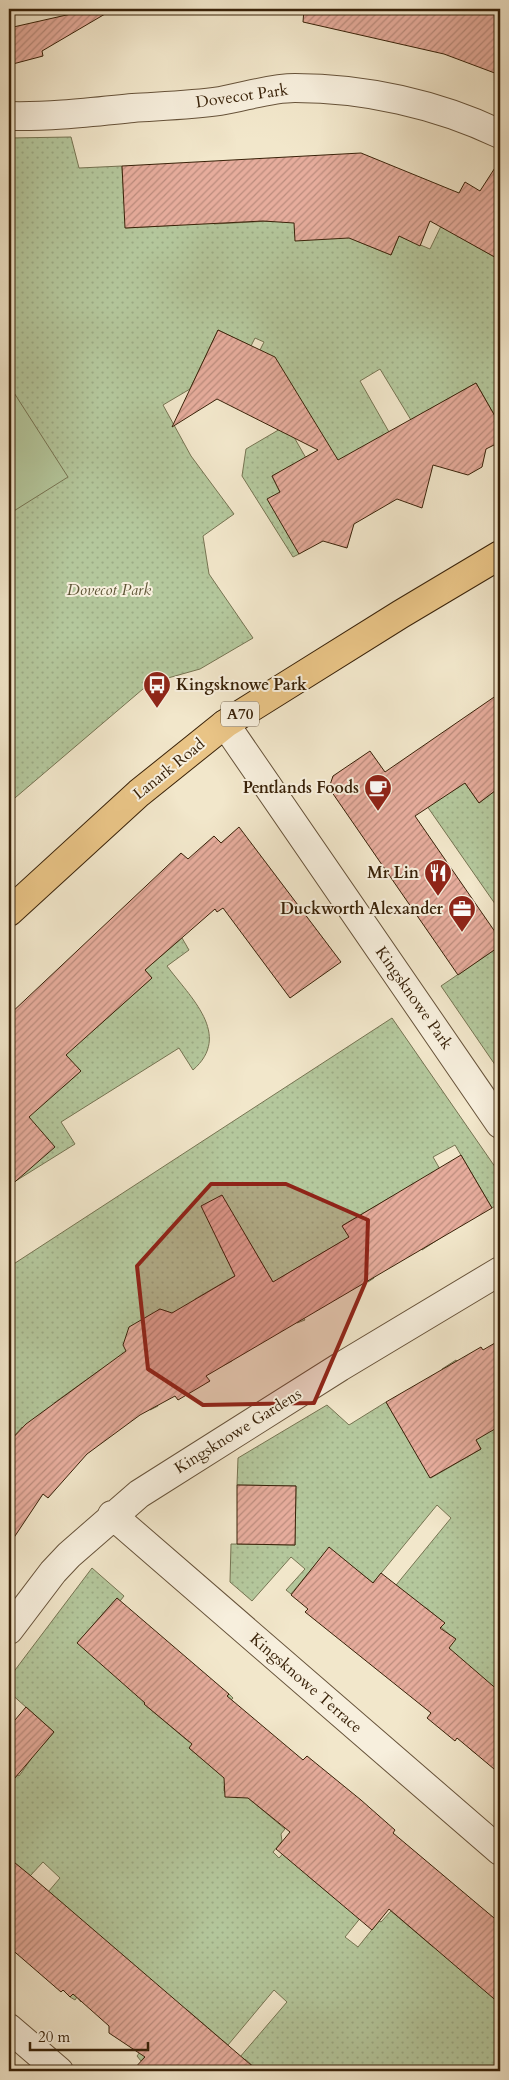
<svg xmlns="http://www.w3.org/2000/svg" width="509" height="2080" viewBox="0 0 509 2080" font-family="Cardo,serif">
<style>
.green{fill:url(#green-dots);stroke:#767452}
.pitch{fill:#b4c79c;stroke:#767452}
.building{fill:url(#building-hatch);stroke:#392209}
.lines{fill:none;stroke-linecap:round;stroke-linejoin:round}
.minor-casing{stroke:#67533a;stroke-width:30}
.primary-casing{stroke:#392209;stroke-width:30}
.minor{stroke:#f7efdd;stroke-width:28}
.primary{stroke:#e9c486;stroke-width:28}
.marked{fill:#8f2418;fill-opacity:0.2;stroke:#8f2418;stroke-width:4;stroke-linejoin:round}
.labels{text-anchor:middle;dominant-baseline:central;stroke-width:4;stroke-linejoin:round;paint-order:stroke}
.shield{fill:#f7efdd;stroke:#726049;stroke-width:1}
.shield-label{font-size:15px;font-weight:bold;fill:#392209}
.street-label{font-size:16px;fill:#392209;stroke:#f7efdd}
.park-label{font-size:16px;font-style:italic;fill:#5e5435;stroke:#f7efdd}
.poi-label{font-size:16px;font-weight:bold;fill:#392209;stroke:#f7efdd;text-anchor:end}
</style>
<defs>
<pattern id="green-dots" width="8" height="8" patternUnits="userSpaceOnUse" patternTransform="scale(1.25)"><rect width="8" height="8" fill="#b4c79c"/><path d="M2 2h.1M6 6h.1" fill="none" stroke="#9cab85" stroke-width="1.8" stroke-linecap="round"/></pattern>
<pattern id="building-hatch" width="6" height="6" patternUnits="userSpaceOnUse" patternTransform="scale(1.25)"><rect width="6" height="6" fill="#e6ac9c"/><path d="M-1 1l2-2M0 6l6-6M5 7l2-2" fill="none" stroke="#bb8c7d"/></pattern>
</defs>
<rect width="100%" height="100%" fill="#f2e7cb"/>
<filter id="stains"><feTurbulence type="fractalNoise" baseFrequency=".004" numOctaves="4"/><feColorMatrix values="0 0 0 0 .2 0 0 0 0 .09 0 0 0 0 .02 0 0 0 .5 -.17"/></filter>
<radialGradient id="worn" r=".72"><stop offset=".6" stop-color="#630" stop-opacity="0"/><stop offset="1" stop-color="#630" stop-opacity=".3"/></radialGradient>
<path class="green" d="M71 137 79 168 122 166 126 228 178 225 212 193 214 224 327 218 357 241 391 255 399 236 430 249 442 224 456 235 500 260V425L476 383 411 420 380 369 360 381 389 432 371 514 260 350 264 342 255 338 251 346 218 330 190 389 163 405 191 456 234 514 203 536 209 574 253 638 200 669 150 683 9 803V138Z
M287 425 306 458 272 476 280 492 299 554 293 557 242 476 246 449Z
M465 783 479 803 500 787V911L413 786Z
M182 938 189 950 167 966C190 997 233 1035 193 1070L179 1048 61 1122 75 1144 14 1182 17 1104 63 1087 80 1072 63 1051 97 1027 152 978 145 970Z
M500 946V1072L441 986Z
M392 1018 500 1174V1203L492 1208 455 1145 433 1157 445 1178V1235L422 1250 391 1197 343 1225 374 1278 368 1282 341 1242 280 1278 305 1320 297 1323 248 1240 220 1241V1246L238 1274 195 1299 232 1361 222 1366 190 1348 169 1312 159 1309 128 1354 158 1406 150 1410 135 1386 120 1397 100 1370 54 1403 90 1452 45 1447 22 1427 9 1442V1267Z
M456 1360 496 1428 500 1426V1721L475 1753 469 1748 472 1746 415 1699 450 1635 441 1627 444 1623 425 1607 414 1620 347 1645 451 1518 437 1505 373 1583 329 1548 291 1594 286 1590 305 1569 291 1557 252 1601 230 1582 231 1544 295 1545 296 1486 237 1485 238 1458 327 1405 349 1425 386 1402 431 1478 481 1449 439 1377 444 1374 442 1369Z
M92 1568 124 1596 120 1601 117 1598 77 1643 165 1678 144 1704 189 1742 229 1694 233 1698 189 1748 228 1781 224 1786V1791L232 1797 241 1792 285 1829 281 1834 282 1841 273 1852 279 1858 289 1847 308 1876 332 1896 346 1879 366 1911 345 1937 358 1947 379 1921 381 1922 391 1911 433 1947 474 1901 478 1905 498 2001 500 1999V2071H259L245 2059 235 2071H228L287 2002 274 1990 228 2045 186 2009 141 2061 137 2056 140 2052 122 1955 81 2002 77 1997 75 2000 70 1997 26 1918 60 1878 43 1862 30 1876 9 1858V1769L19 1776 31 1759 32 1743 11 1725 15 1720 44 1744 54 1732 9 1692V1678Z"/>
<path class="pitch" d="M9 385 68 477 9 514Z"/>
<path class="building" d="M93 9H103L105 14 42 51 43 56 9 65V28Z
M304 9H500V75L444 54 303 22Z
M361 153 459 193 465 182 480 191 500 160V260L430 221 420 246 399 236 391 255 349 238 295 241 294 223 263 221 125 228 122 166Z
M218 330 275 357 338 460 476 383 500 425V442L486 449 482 467 468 475 433 465 422 508 397 499 354 524 347 548 323 541 299 554 267 499 280 492 272 476 318 450 217 399 172 427Z
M500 693V787L479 803 465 783 415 816 500 939V946L458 975 329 788 333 776 370 751 385 772Z
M239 827 341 962 290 998 223 908 217 912 215 909 145 970 152 978 66 1055 81 1071 29 1117 55 1147 9 1187V1015L181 853 188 859 214 836 221 843Z
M461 1155 492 1208 206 1376 210 1381 178 1400 175 1396 140 1415 87 1454 48 1498 43 1494 9 1545V1442L26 1424 126 1351 123 1345 129 1327 160 1309 172 1313 235 1276 201 1206 222 1195 273 1282 349 1237 342 1226Z
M500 1340V1426L476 1440 481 1449 430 1478 386 1402 481 1347 483 1350Z
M237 1485 296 1486 295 1545 237 1544Z
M329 1547 373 1583 381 1573 445 1623 440 1628 456 1639 449 1648 500 1692V1774L457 1738 455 1741 427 1718 431 1713 305 1612 308 1609 291 1595Z
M117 1598 229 1694 227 1696 303 1760 307 1756 361 1800 395 1830 393 1833 500 1923V2004L389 1909 372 1930 276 1849 290 1832 248 1798 225 1797 224 1778 189 1748 192 1744 144 1704 145 1703 77 1643Z
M26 1707 54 1732 9 1785V1727Z
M9 1858 31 1876 258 2071H132L145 2057 109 2033V2026L73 1994 70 1997 63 1990 61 1992 9 1947Z"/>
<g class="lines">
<defs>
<path id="minor" d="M9 116C51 117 92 112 133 108 162 106 192 105 220 101 245 97 269 88 295 88 364 88 437 104 500 134
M225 724 500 1124
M112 1515 500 1851
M9 1630 53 1572 69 1555 139 1494 340 1367 500 1271
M9 2028 59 2071"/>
<path id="primary" d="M9 912 139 793 225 724 401 614 500 555"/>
</defs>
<use href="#minor" class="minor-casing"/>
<use href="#primary" class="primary-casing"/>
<use href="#minor" class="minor"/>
<use href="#primary" class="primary"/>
</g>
<path class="marked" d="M211 1184H286L368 1220 366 1281 314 1403 203 1405 148 1369 137 1266Z"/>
<defs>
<symbol id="bus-pin" viewBox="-11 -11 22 30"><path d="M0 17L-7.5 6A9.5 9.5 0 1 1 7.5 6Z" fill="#8f2418" stroke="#f7efdd"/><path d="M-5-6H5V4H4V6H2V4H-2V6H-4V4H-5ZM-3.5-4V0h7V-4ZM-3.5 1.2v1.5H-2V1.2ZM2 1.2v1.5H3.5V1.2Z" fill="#fff"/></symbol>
<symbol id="cafe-pin" viewBox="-11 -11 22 30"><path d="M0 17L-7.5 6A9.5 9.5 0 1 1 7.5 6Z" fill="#8f2418" stroke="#f7efdd"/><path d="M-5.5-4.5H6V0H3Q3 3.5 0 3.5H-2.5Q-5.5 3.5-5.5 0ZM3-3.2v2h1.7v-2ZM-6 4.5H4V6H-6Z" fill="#fff"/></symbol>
<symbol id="restaurant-pin" viewBox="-11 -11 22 30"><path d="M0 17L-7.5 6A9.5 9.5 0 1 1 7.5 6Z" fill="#8f2418" stroke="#f7efdd"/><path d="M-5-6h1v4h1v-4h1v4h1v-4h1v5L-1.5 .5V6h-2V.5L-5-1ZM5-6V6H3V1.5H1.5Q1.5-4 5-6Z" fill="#fff"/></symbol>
<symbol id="office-pin" viewBox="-11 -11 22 30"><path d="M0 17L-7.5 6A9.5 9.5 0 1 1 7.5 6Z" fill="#8f2418" stroke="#f7efdd"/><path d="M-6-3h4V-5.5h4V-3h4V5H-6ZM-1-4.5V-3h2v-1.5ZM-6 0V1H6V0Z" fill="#fff"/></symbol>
</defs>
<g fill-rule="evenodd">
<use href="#bus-pin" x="141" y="669" width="32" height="43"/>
<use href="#cafe-pin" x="362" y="772" width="32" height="43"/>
<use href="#restaurant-pin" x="422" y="857" width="32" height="43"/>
<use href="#office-pin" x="446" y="893" width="32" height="43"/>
</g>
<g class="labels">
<rect class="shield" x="221" y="701.5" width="38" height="25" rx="4"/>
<g class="shield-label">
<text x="240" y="714">A70</text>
</g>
<g class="street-label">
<text transform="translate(242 96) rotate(-8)">Dovecot Park</text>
<text transform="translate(169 769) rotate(-39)">Lanark Road</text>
<text transform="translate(414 998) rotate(55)">Kingsknowe Park</text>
<text transform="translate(238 1431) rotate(-32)">Kingsknowe Gardens</text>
<text transform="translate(306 1683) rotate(41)">Kingsknowe Terrace</text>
</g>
<g class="park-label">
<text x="109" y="590">Dovecot Park</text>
</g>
<g class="poi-label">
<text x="176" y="685" text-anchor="start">Kingsknowe Park</text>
<text x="359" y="788">Pentlands Foods</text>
<text x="419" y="873">Mr Lin</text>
<text x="443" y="909">Duckworth Alexander</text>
</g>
</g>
<rect width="509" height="2080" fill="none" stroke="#f2e7cb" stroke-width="30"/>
<rect x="10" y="10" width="489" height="2060" fill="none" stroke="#392209" stroke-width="2.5"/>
<rect x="15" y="15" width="479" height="2050" fill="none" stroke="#392209"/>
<path d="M30 2042v8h118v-8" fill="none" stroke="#392209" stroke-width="2.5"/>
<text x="38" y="2042" font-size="15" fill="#392209" stroke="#f7efdd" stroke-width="4" paint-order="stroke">20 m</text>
<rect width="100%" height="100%" filter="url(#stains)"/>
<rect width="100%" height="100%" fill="url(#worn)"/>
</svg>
